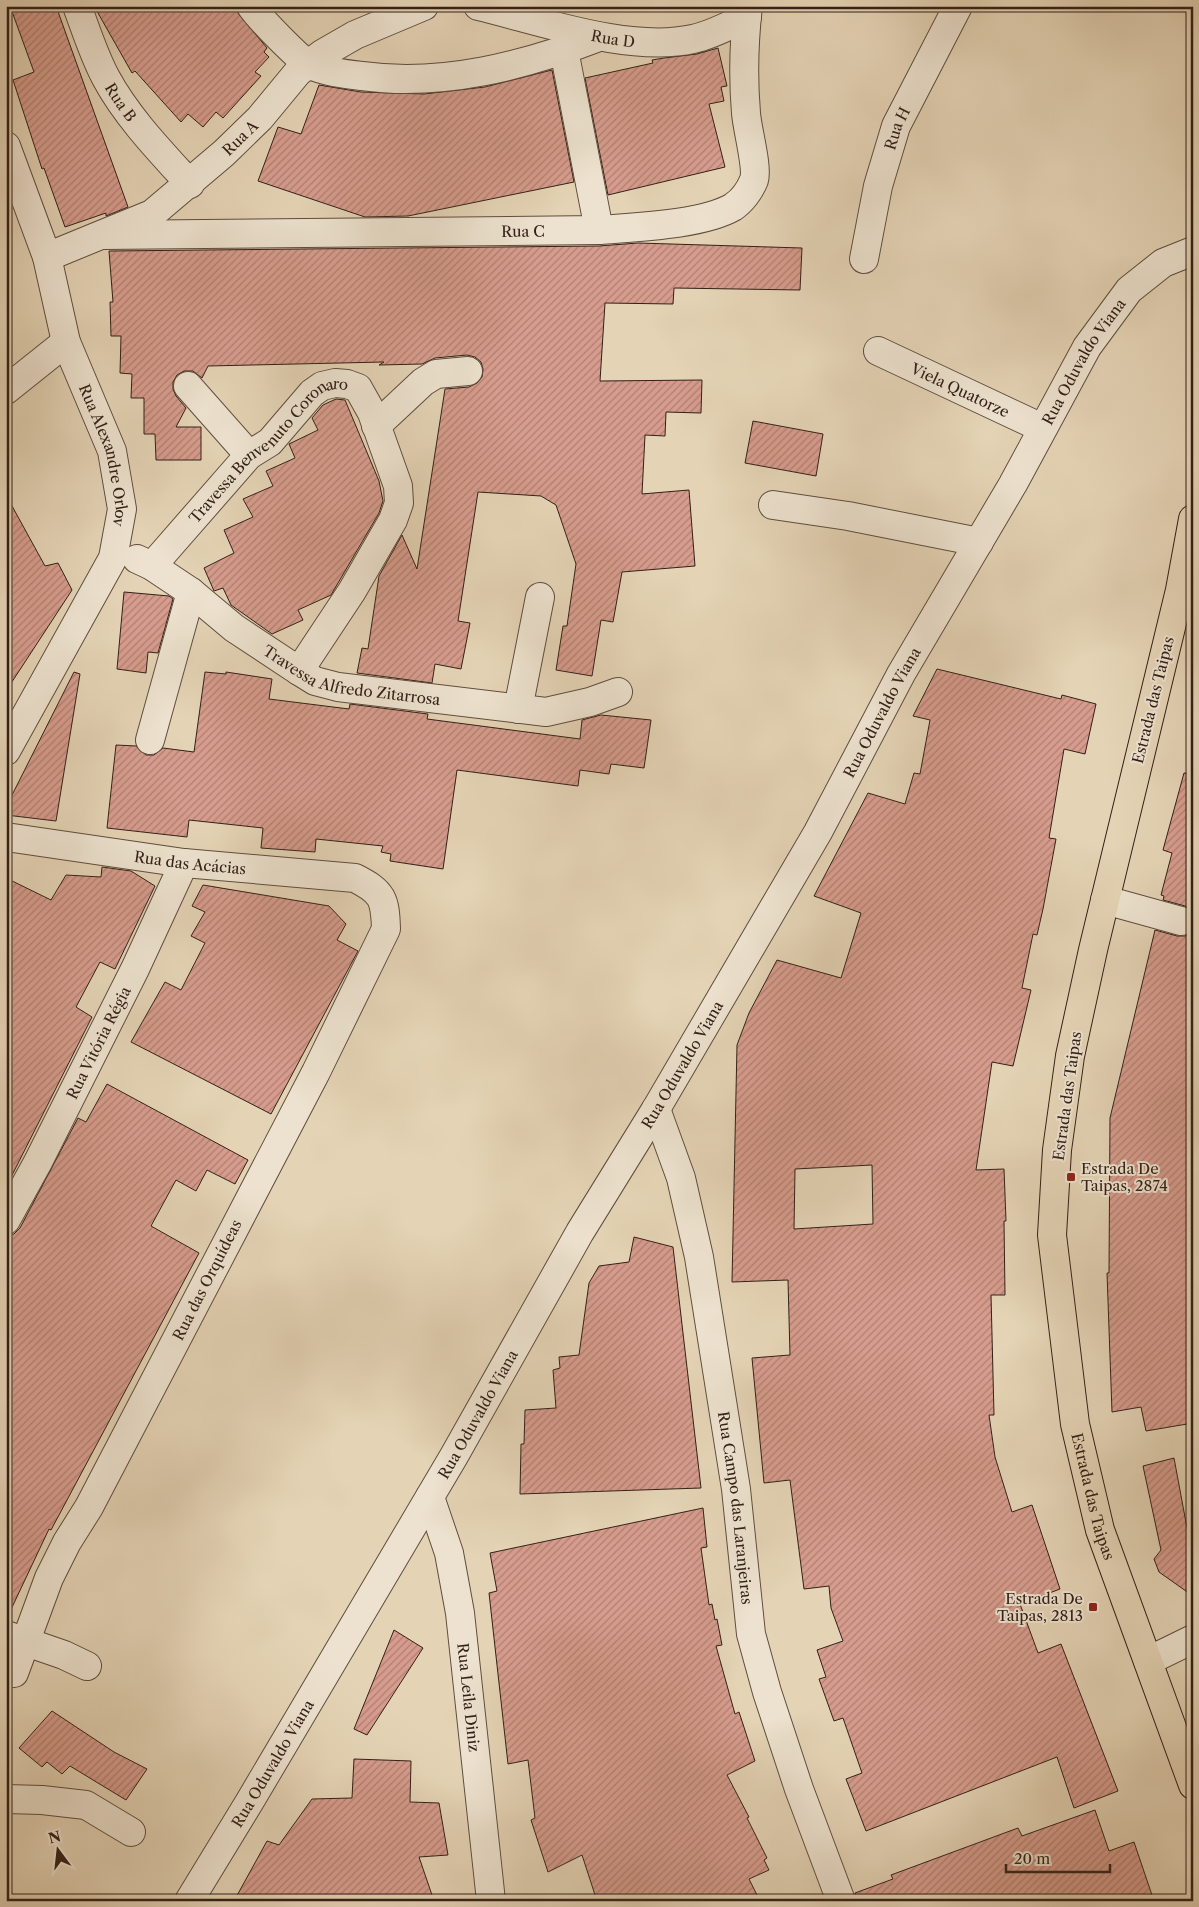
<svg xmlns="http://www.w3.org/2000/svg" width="1199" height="1907" viewBox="0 0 1199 1907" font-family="'Libre Caslon Text',serif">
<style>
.building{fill:url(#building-hatch);stroke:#332018;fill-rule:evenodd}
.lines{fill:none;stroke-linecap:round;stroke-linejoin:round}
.minor-casing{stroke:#5f4d3f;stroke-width:30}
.major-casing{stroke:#332018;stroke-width:30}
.minor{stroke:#ede2cf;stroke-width:28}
.major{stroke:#e4d3b5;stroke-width:28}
.poi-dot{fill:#8f2418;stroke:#ede2cf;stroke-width:2}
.labels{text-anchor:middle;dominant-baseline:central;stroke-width:4;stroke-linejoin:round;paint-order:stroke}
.street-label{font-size:15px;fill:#332018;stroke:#ede2cf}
.poi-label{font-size:15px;fill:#332018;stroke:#ede2cf;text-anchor:start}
</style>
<defs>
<pattern id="building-hatch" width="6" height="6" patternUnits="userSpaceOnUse" patternTransform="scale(1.25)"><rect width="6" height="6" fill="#d79c8d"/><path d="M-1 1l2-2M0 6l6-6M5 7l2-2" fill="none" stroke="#af7f72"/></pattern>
</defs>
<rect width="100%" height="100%" fill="#e4d3b5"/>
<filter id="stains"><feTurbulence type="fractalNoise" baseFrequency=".004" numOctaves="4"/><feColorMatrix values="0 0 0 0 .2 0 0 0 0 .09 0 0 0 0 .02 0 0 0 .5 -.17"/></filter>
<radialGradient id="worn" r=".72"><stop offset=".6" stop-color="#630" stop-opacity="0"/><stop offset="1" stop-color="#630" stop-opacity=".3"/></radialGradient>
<path class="building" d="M10 6H56L128 207 106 216V213L65 227 44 168 42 169 13 80 34 72Z
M94 6H232L267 48 264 52 269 57 255 72 261 76 223 118 216 112 203 127 188 114 181 122 135 71 132 73Z
M718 48 727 86 721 87 724 101 709 104 725 167 608 195 585 78 653 63 652 60 664 58 697 54Z
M552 70 574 182 408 216 365 217 258 181 278 127 301 134 319 85 361 92 424 94 485 87Z
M638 243 802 248 800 290 674 288 673 304 605 303 600 381 702 380 701 413 666 412 665 436 645 435 642 494 689 490 695 566 622 572 613 622 601 620 592 676 556 670 563 626H567L576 564 556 505 541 496 478 492 458 621 470 623 461 669 435 664 432 683 357 673 362 648 368 649 379 576 402 535 417 569 445 389 469 387 477 383 482 377 483 369 481 362 475 357 467 355 435 358 422 364 379 365 384 362 208 366 202 378 193 371H184L177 375 173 382V389L176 396 186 408 176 427H201V460H156L155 434H144V398H131L132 374 120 373 121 336H111L110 302H113L109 251 599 246Z
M336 399 345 400 379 481 383 501 379 513 331 595 298 610 303 620 272 634 231 605 223 588 214 591 204 568 234 553 224 530 253 517 243 499 273 486 266 471 295 458 289 444 318 430 312 418 323 405Z
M753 421 823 434 816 476 745 463Z
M6 495 45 566 58 563 72 590 6 691Z
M124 592 169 596 173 599 158 653 148 652 146 673 117 669Z
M937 669 1061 699 1062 695 1096 704 1085 754 1064 749 1049 838 1056 839 1043 909 1037 935 1033 934 1022 988 1031 990 1013 1066 992 1062 976 1170 1004 1169 1006 1221H1004L1005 1295H991L994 1415H989L995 1457 1012 1512 1032 1505 1060 1589 1020 1604 1038 1653 1061 1644 1118 1791 1074 1808 1057 1757 866 1831 846 1779 862 1773 843 1718 834 1721 819 1679 826 1677 817 1650 843 1641 831 1608 829 1586 804 1589 790 1480 764 1483 752 1358 790 1355 788 1280 732 1282 737 1045 749 1013 777 960 841 978 861 913 814 896 868 793 905 804 914 773 920 774 930 720 913 716ZM872 1165 873 1224 794 1229 795 1169Z
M74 672 80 674 56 821 6 815V807Z
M205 672 226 674V672L272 679 269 699 349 709 350 704 428 714 427 719 580 739 582 720 601 715 651 720 644 768 611 764 609 774 580 770 578 786 457 770 443 869 390 861 391 854 381 852 383 846 316 839 315 852 261 848 263 828 189 820 187 837 107 828 116 745 136 746 146 755H154L163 748 194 752Z
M1184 773 1193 774V911L1185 906 1163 900 1164 896 1161 895 1172 853 1163 850Z
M102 867 131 871 155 886 115 969 100 962 76 1007 92 1017 6 1187V878L51 900 66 875 101 877Z
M203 885 329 906 346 924 337 940 358 951 271 1114 131 1042 165 982 181 990 205 943 191 936 205 912 192 906Z
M1155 930 1177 936H1185L1193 931V1423L1146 1431 1141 1407 1112 1412 1107 1273H1109L1110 1118Z
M107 1084 248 1160 235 1184 207 1170 196 1191 176 1180 151 1226 199 1253 51 1530 49 1529 6 1620V1236L14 1234 20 1228 78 1118 86 1122Z
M634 1237 673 1247 701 1488 520 1494 521 1444H524L525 1410 556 1408 553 1370 560 1368 559 1357 579 1355 589 1283 599 1266 629 1262Z
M1174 1458 1187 1528H1193V1596L1159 1572 1154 1559 1161 1550 1143 1466Z
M703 1508 707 1547 701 1548 709 1605 712 1604 715 1620 717 1619 722 1645 716 1646 735 1714 739 1712 755 1761 727 1775 749 1817 747 1818 767 1858 764 1860 769 1870 749 1879 760 1901H597L582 1855 548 1872 531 1820 535 1818 528 1760 508 1764 489 1593 497 1591 490 1553Z
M394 1630 423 1648 367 1735 354 1729Z
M52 1711 114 1752 147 1769 126 1800 70 1766 62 1774 47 1762 42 1767 19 1748Z
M354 1759 411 1761 410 1802 439 1803 448 1855 419 1857 434 1901H234L267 1841 279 1845 312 1799 352 1798Z
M1095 1810 1109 1851 1134 1842 1154 1901H856L855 1893 893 1879 891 1875 1018 1828 1022 1836Z"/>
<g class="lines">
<defs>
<g id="minor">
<path id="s1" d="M77 6C86 30 94 56 106 78 127 117 160 151 190 184"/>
<path d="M251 6C258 17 300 60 310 65 326 72 345 74 362 76 442 87 524 66 599 37"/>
<path id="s2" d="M478 6C541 21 629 53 693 39 712 35 730 25 747 17"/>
<path d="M564 50 599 230"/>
<path id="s3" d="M6 146 47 257 66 342 112 451 122 509 113 558 6 751"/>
<path id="s4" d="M102 235 599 230C635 227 702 225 733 207 742 201 750 190 754 180 758 167 747 129 746 113 743 78 744 41 748 6"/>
<path id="s5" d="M47 257 152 214 224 153 260 118 298 72 322 54 355 35 424 6"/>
<path id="s6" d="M864 259 878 186 896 126 958 6"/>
<path id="s7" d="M878 351 1042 428"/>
<path d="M188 386 249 455"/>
<path d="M6 390 66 342"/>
<path d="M376 426 423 382 436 374 468 371"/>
<path d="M773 505 848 516 979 542"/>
<path id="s8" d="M137 559 152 566 191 592 234 628 299 671 315 681 338 687 546 712 590 702 618 692"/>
<path id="s9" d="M152 566 249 455 270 442 312 393 322 386 335 383 347 384 358 388 372 413 398 486 399 503 393 520 352 591 299 671"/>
<path d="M518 709 540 597"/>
<path d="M150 740 191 592"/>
<path id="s10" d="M6 837 184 863 355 878C383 892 385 899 386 929L316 1072 89 1507 67 1542 49 1578 14 1673"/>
<path d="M1105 900 1181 921"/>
<path id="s11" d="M656 1109 681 1178 699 1257 736 1489 751 1634 767 1692 799 1789 841 1901"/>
<path id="s12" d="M6 1220 38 1162 135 969 184 863"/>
<path id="s13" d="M430 1497 449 1553 460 1613 491 1901"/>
<path d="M6 1635 64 1655 87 1666"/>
<path d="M1148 1661 1193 1639"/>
<path d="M6 1799 42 1800 86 1805 131 1832"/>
<path id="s14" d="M189 1901 250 1801 454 1456 580 1232 656 1109 818 832 901 674 1013 484 1087 347 1129 290 1163 263 1193 251"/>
</g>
<g id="major">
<path id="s15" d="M1193 519 1180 590 1093 950 1070 1056 1057 1150 1052 1235 1075 1424 1100 1530 1193 1785"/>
</g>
</defs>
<use href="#minor" class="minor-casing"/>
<use href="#major" class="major-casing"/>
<use href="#minor" class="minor"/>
<use href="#major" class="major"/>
</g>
<g class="poi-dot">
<rect x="1066" y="1172" width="10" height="10" rx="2.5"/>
<rect x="1088" y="1602" width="10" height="10" rx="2.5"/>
</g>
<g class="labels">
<g class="street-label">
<text stroke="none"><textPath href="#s2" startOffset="139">Rua D</textPath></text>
<text stroke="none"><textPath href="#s1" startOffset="106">Rua B</textPath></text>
<text stroke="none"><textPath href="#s6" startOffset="135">Rua H</textPath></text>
<text stroke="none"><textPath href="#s5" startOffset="230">Rua A</textPath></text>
<text stroke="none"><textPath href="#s4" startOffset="421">Rua C</textPath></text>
<text stroke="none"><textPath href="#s14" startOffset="1781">Rua Oduvaldo Viana</textPath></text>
<text stroke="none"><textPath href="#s7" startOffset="91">Viela Quatorze</textPath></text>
<text stroke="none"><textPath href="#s3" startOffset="326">Rua Alexandre Orlov</textPath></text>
<text stroke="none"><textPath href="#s9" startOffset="168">Travessa Benvenuto Coronaro</textPath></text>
<text stroke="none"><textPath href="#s8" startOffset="250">Travessa Alfredo Zitarrosa</textPath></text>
<text transform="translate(1153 700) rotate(-76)">Estrada das Taipas</text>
<text stroke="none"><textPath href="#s14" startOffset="1376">Rua Oduvaldo Viana</textPath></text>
<text stroke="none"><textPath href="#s10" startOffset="186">Rua das Acácias</textPath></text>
<text stroke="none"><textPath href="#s12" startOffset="200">Rua Vitória Régia</textPath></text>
<text stroke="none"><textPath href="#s14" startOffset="971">Rua Oduvaldo Viana</textPath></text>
<text transform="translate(1067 1096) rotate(-82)">Estrada das Taipas</text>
<text transform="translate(207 1280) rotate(-63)">Rua das Orquídeas</text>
<text stroke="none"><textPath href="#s14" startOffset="566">Rua Oduvaldo Viana</textPath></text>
<text stroke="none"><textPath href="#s15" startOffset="996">Estrada das Taipas</textPath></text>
<text stroke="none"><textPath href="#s11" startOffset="408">Rua Campo das Laranjeiras</textPath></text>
<text stroke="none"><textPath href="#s13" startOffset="205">Rua Leila Diniz</textPath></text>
<text stroke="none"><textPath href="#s14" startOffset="161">Rua Oduvaldo Viana</textPath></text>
</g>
<g class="poi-label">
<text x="1081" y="1168">Estrada De<tspan x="1081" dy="17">Taipas, 2874</tspan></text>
<text x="1083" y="1598" text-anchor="end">Estrada De<tspan x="1083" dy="17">Taipas, 2813</tspan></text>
</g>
</g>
<rect width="1199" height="1907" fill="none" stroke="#e4d3b5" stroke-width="25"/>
<rect x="8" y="8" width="1184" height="1892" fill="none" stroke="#332018" stroke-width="2.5"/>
<rect x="12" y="12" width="1174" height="1882" fill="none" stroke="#332018"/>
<g transform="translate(58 1850) rotate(345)" stroke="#ede2cf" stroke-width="4" paint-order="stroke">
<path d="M0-4L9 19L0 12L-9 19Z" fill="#332018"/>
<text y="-8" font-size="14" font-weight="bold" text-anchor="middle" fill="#332018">N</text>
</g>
<path d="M1006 1864v8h104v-8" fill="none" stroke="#332018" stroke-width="2.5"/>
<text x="1014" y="1864" font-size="15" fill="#332018" stroke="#ede2cf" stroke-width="4" paint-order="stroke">20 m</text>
<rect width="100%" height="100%" filter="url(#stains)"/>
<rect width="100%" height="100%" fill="url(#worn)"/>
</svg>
